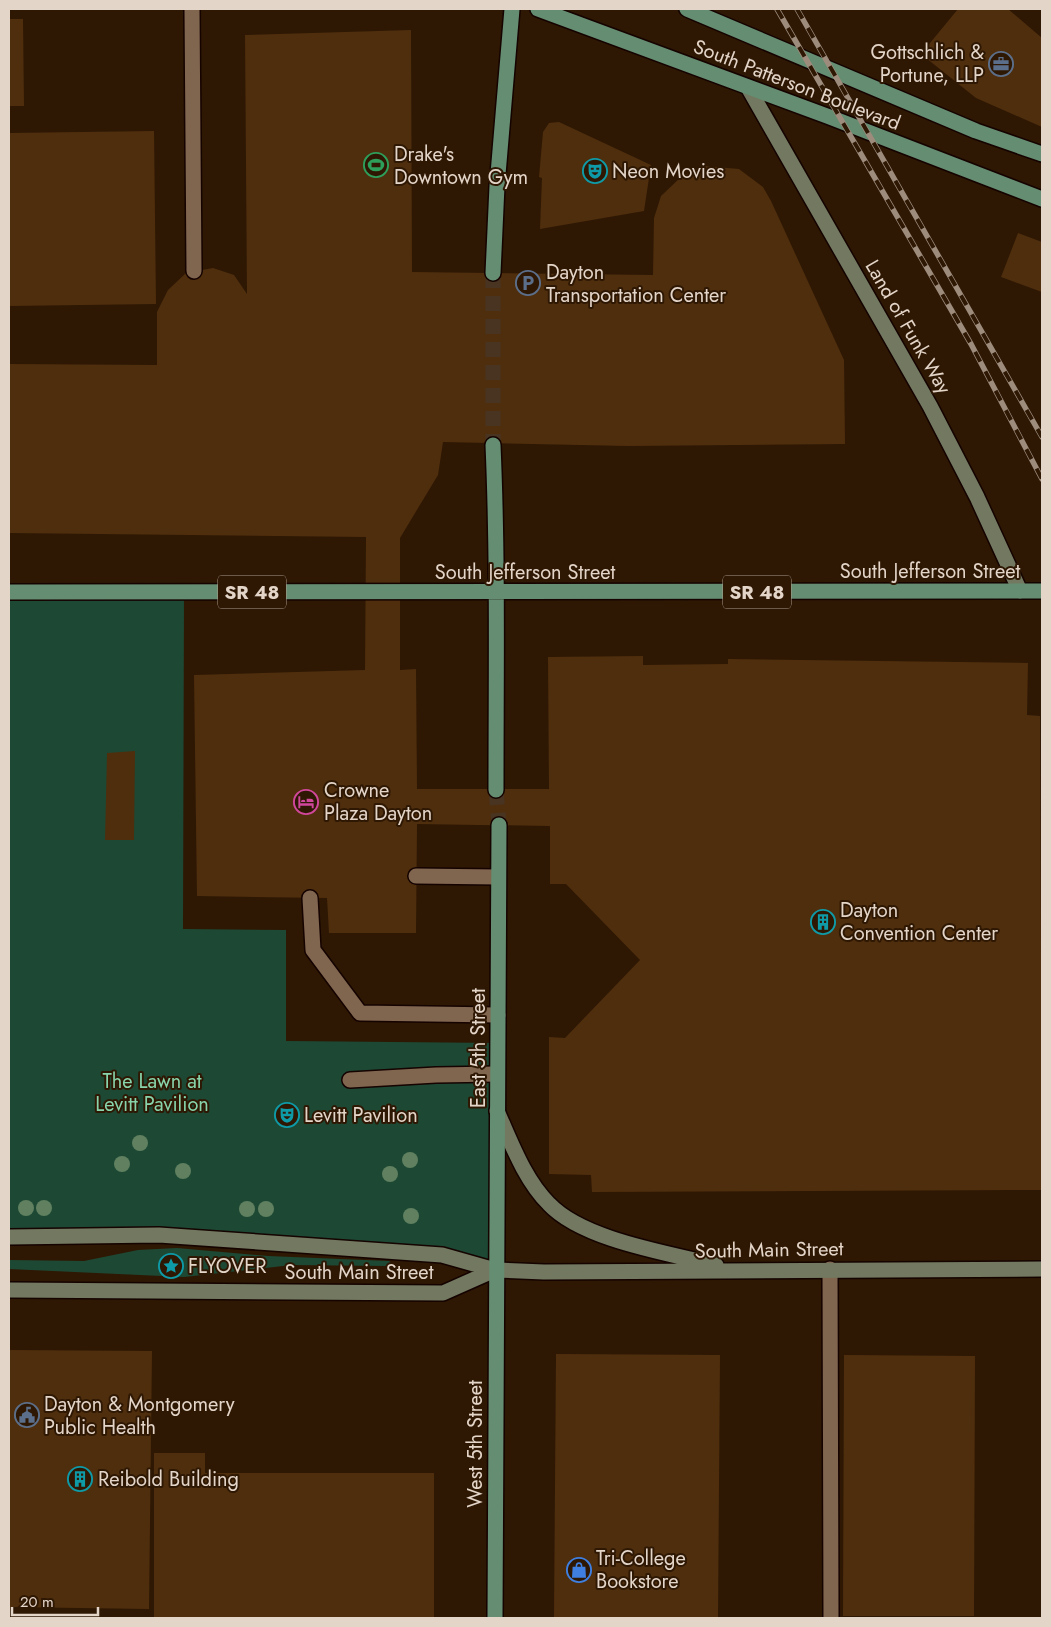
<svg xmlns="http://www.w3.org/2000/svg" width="1051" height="1627" viewBox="0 0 1051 1627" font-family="Jost,sans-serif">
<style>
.green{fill:#1d4934}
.building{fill:#4f2e0d}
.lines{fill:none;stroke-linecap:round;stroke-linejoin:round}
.primary-tunnel{stroke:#493422;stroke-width:15;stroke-dasharray:15 8;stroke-linecap:butt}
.lane-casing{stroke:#150300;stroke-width:18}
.secondary-casing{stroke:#150300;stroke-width:18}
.primary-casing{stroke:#150300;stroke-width:18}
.lane{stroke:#80654f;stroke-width:15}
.secondary{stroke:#727960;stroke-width:15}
.primary{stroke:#658d71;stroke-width:15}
.rail-casing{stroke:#9d8b7c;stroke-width:5.5}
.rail{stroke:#2e1804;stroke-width:4;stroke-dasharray:11;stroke-linecap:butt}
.tree{fill:#608060}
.labels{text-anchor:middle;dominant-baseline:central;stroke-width:4;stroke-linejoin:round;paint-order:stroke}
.shield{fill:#2e1804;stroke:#ad9c8e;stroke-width:1}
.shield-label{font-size:19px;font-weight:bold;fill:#e4d5c9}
.poi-label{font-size:20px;fill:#e4d5c9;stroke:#2e1804;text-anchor:start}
.street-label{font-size:20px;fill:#e4d5c9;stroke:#2e1804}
.park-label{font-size:20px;fill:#88d5ac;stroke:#2e1804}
</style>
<rect width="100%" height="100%" fill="#2e1804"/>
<path class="green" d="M9 592H184L183 929 286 930V1041L498 1043 495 1270 442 1255 160 1235 9 1237Z
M177 1248 268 1256 389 1261 393 1264 387 1266 292 1265 184 1277 9 1269V1260L84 1261 138 1250Z"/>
<path class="building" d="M958 9H1008L1042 38V127L976 98 921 54Z
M9 19H23L24 106H9Z
M411 30 412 272 653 275 654 218 661 196 681 177 703 166 739 169 763 187 771 201 844 360 845 444 628 446 443 442 438 475 400 538V670L416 669 417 789H549L548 657 643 656V665L728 664V659L1028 663 1027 715 1040 716 1042 1190 592 1192 591 1175 549 1174V1037L565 1038 640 960 566 884H550V826L417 824 416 933H329L327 898 197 896 194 675 365 670 366 537 9 533V364L157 365V312L168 290 186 273 213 268 234 275 247 294 245 35Z
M559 122 651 165 644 211 540 229 542 178 539 177 543 132 549 123Z
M154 131 156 304 9 306V133Z
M1018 233 1042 242V292L1001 277Z
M135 751 134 840H105L107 753Z
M9 1350 152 1351 149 1609 9 1607Z
M556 1354 720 1355 718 1618H554Z
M844 1355 975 1356 974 1616H843Z
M154 1453H205V1473H434V1618H154Z"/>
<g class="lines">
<path class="primary-tunnel" d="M493 273V445
M496 790 499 825"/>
<defs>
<path id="lane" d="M192 9 194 271
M416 876 498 877
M310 898 313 950 360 1013 498 1015
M350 1080 436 1075 497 1074
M830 1269 831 1618"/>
<path id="secondary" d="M749 89 930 406 977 497 1020 591
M497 1111C511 1142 524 1179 549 1204 583 1240 668 1253 716 1265
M9 1237 159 1235 442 1255 495 1270 544 1272 1042 1269
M9 1290 443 1293 495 1270"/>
<path id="primary" d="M538 9 827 116 1042 199
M687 9 976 131 1042 154
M493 273 497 186 512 9
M493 445C498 560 496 675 496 790
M9 592 1042 591
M495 1618 499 825"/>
</defs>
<use href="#lane" class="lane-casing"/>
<use href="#secondary" class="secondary-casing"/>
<use href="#primary" class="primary-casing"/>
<use href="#lane" class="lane"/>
<use href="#secondary" class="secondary"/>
<use href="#primary" class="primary"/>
<defs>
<path id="rail" d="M777 9 971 344 1042 479
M797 9 1042 437"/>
</defs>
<use href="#rail" class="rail-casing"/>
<use href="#rail" class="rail"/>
</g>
<g class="tree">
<circle cx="140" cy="1143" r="8"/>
<circle cx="410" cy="1160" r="8"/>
<circle cx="122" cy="1164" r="8"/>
<circle cx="183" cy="1171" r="8"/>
<circle cx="390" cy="1174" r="8"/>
<circle cx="26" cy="1208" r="8"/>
<circle cx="44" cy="1208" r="8"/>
<circle cx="247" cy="1209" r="8"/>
<circle cx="266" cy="1209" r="8"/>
<circle cx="411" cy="1216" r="8"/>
</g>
<defs>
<symbol id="office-ring" viewBox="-11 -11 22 22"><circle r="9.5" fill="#2e1804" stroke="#5c6f8a" stroke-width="1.5"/><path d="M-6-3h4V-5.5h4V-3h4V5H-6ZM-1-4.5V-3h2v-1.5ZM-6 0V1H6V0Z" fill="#5c6f8a"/></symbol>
<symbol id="stadium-ring" viewBox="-11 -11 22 22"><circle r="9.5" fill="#2e1804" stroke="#2e9e5b" stroke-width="1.5"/><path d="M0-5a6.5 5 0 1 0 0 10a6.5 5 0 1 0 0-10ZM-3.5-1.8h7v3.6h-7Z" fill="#2e9e5b"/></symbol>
<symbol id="theatre-ring" viewBox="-11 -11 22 22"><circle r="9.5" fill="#2e1804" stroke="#0f9aa8" stroke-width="1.5"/><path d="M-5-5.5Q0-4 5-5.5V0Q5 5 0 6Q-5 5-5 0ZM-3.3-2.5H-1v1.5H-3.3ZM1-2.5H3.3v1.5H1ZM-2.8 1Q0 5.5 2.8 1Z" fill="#0f9aa8"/></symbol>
<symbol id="parking-ring" viewBox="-11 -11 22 22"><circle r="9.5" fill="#2e1804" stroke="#5c6f8a" stroke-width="1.5"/><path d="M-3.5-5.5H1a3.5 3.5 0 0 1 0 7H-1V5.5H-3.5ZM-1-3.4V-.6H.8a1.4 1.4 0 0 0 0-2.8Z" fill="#5c6f8a"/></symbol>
<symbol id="hotel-ring" viewBox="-11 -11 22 22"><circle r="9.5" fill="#2e1804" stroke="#d1479c" stroke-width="1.5"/><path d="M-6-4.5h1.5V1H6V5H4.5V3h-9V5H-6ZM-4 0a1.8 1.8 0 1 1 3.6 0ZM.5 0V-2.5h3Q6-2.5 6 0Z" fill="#d1479c"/></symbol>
<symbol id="building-ring" viewBox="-11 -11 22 22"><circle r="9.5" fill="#2e1804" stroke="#0f9aa8" stroke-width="1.5"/><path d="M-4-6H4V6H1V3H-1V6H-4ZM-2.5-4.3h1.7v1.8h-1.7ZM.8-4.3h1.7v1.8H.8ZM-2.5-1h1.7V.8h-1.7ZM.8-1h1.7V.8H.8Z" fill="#0f9aa8"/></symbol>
<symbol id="sight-ring" viewBox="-11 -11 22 22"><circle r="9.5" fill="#2e1804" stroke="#0f9aa8" stroke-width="1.5"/><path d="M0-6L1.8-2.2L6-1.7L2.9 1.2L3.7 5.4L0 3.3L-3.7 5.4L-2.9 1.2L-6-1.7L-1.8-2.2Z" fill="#0f9aa8"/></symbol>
<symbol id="civic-ring" viewBox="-11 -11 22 22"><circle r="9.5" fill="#2e1804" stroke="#5c6f8a" stroke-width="1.5"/><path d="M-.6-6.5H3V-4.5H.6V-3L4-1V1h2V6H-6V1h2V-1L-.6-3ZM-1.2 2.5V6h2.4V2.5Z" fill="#5c6f8a"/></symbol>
<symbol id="shop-ring" viewBox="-11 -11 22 22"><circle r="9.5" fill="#2e1804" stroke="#3f7fe0" stroke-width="1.5"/><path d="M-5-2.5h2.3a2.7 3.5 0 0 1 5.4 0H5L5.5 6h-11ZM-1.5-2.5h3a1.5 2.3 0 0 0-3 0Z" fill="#3f7fe0"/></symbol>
</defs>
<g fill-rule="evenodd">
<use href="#office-ring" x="987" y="50" width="28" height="28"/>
<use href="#stadium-ring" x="362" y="151" width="28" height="28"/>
<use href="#theatre-ring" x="581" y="157" width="28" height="28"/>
<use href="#parking-ring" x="514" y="269" width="28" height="28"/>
<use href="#hotel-ring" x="292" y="788" width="28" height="28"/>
<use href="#building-ring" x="809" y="908" width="28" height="28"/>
<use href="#theatre-ring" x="273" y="1101" width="28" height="28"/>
<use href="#sight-ring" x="157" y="1252" width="28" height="28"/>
<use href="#civic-ring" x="13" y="1401" width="28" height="28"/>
<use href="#building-ring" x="66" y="1465" width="28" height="28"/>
<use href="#shop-ring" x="565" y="1556" width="28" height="28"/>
</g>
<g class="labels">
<g class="shield">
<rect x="218" y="575.5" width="68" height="33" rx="4"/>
<rect x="723" y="575.5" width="68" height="33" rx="4"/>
</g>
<g class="shield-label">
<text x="252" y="592">SR 48</text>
<text x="757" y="592">SR 48</text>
</g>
<g class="poi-label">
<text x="984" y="52" text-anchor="end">Gottschlich &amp;<tspan x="984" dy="23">Portune, LLP</tspan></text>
<text x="394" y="154">Drake's<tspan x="394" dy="23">Downtown Gym</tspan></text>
<text x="612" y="171">Neon Movies</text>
<text x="546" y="272">Dayton<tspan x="546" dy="23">Transportation Center</tspan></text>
<text x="324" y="790">Crowne<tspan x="324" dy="23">Plaza Dayton</tspan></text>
<text x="840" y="910">Dayton<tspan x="840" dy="23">Convention Center</tspan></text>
<text x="304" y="1115">Levitt Pavilion</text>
<text x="188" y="1266">FLYOVER</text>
<text x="44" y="1404">Dayton &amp; Montgomery<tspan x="44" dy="23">Public Health</tspan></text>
<text x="98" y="1479">Reibold Building</text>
<text x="596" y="1558">Tri-College<tspan x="596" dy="23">Bookstore</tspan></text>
</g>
<g class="street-label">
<text transform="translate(797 85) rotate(21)">South Patterson Boulevard</text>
<text transform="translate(908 327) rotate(60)">Land of Funk Way</text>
<text x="930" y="571">South Jefferson Street</text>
<text x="525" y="572">South Jefferson Street</text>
<text transform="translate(478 1048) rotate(-90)">East 5th Street</text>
<text transform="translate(769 1250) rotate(-1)">South Main Street</text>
<text x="359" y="1272">South Main Street</text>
<text transform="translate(475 1444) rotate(-90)">West 5th Street</text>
</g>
<g class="park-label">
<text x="152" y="1081">The Lawn at<tspan x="152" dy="23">Levitt Pavilion</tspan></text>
</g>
</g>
<rect width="1051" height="1627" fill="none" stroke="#e4d5c9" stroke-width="20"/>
<path d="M12 1607v8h86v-8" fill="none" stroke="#e4d5c9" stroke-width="2.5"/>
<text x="20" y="1607" font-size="15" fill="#e4d5c9" stroke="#2e1804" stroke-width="4" paint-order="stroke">20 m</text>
</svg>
